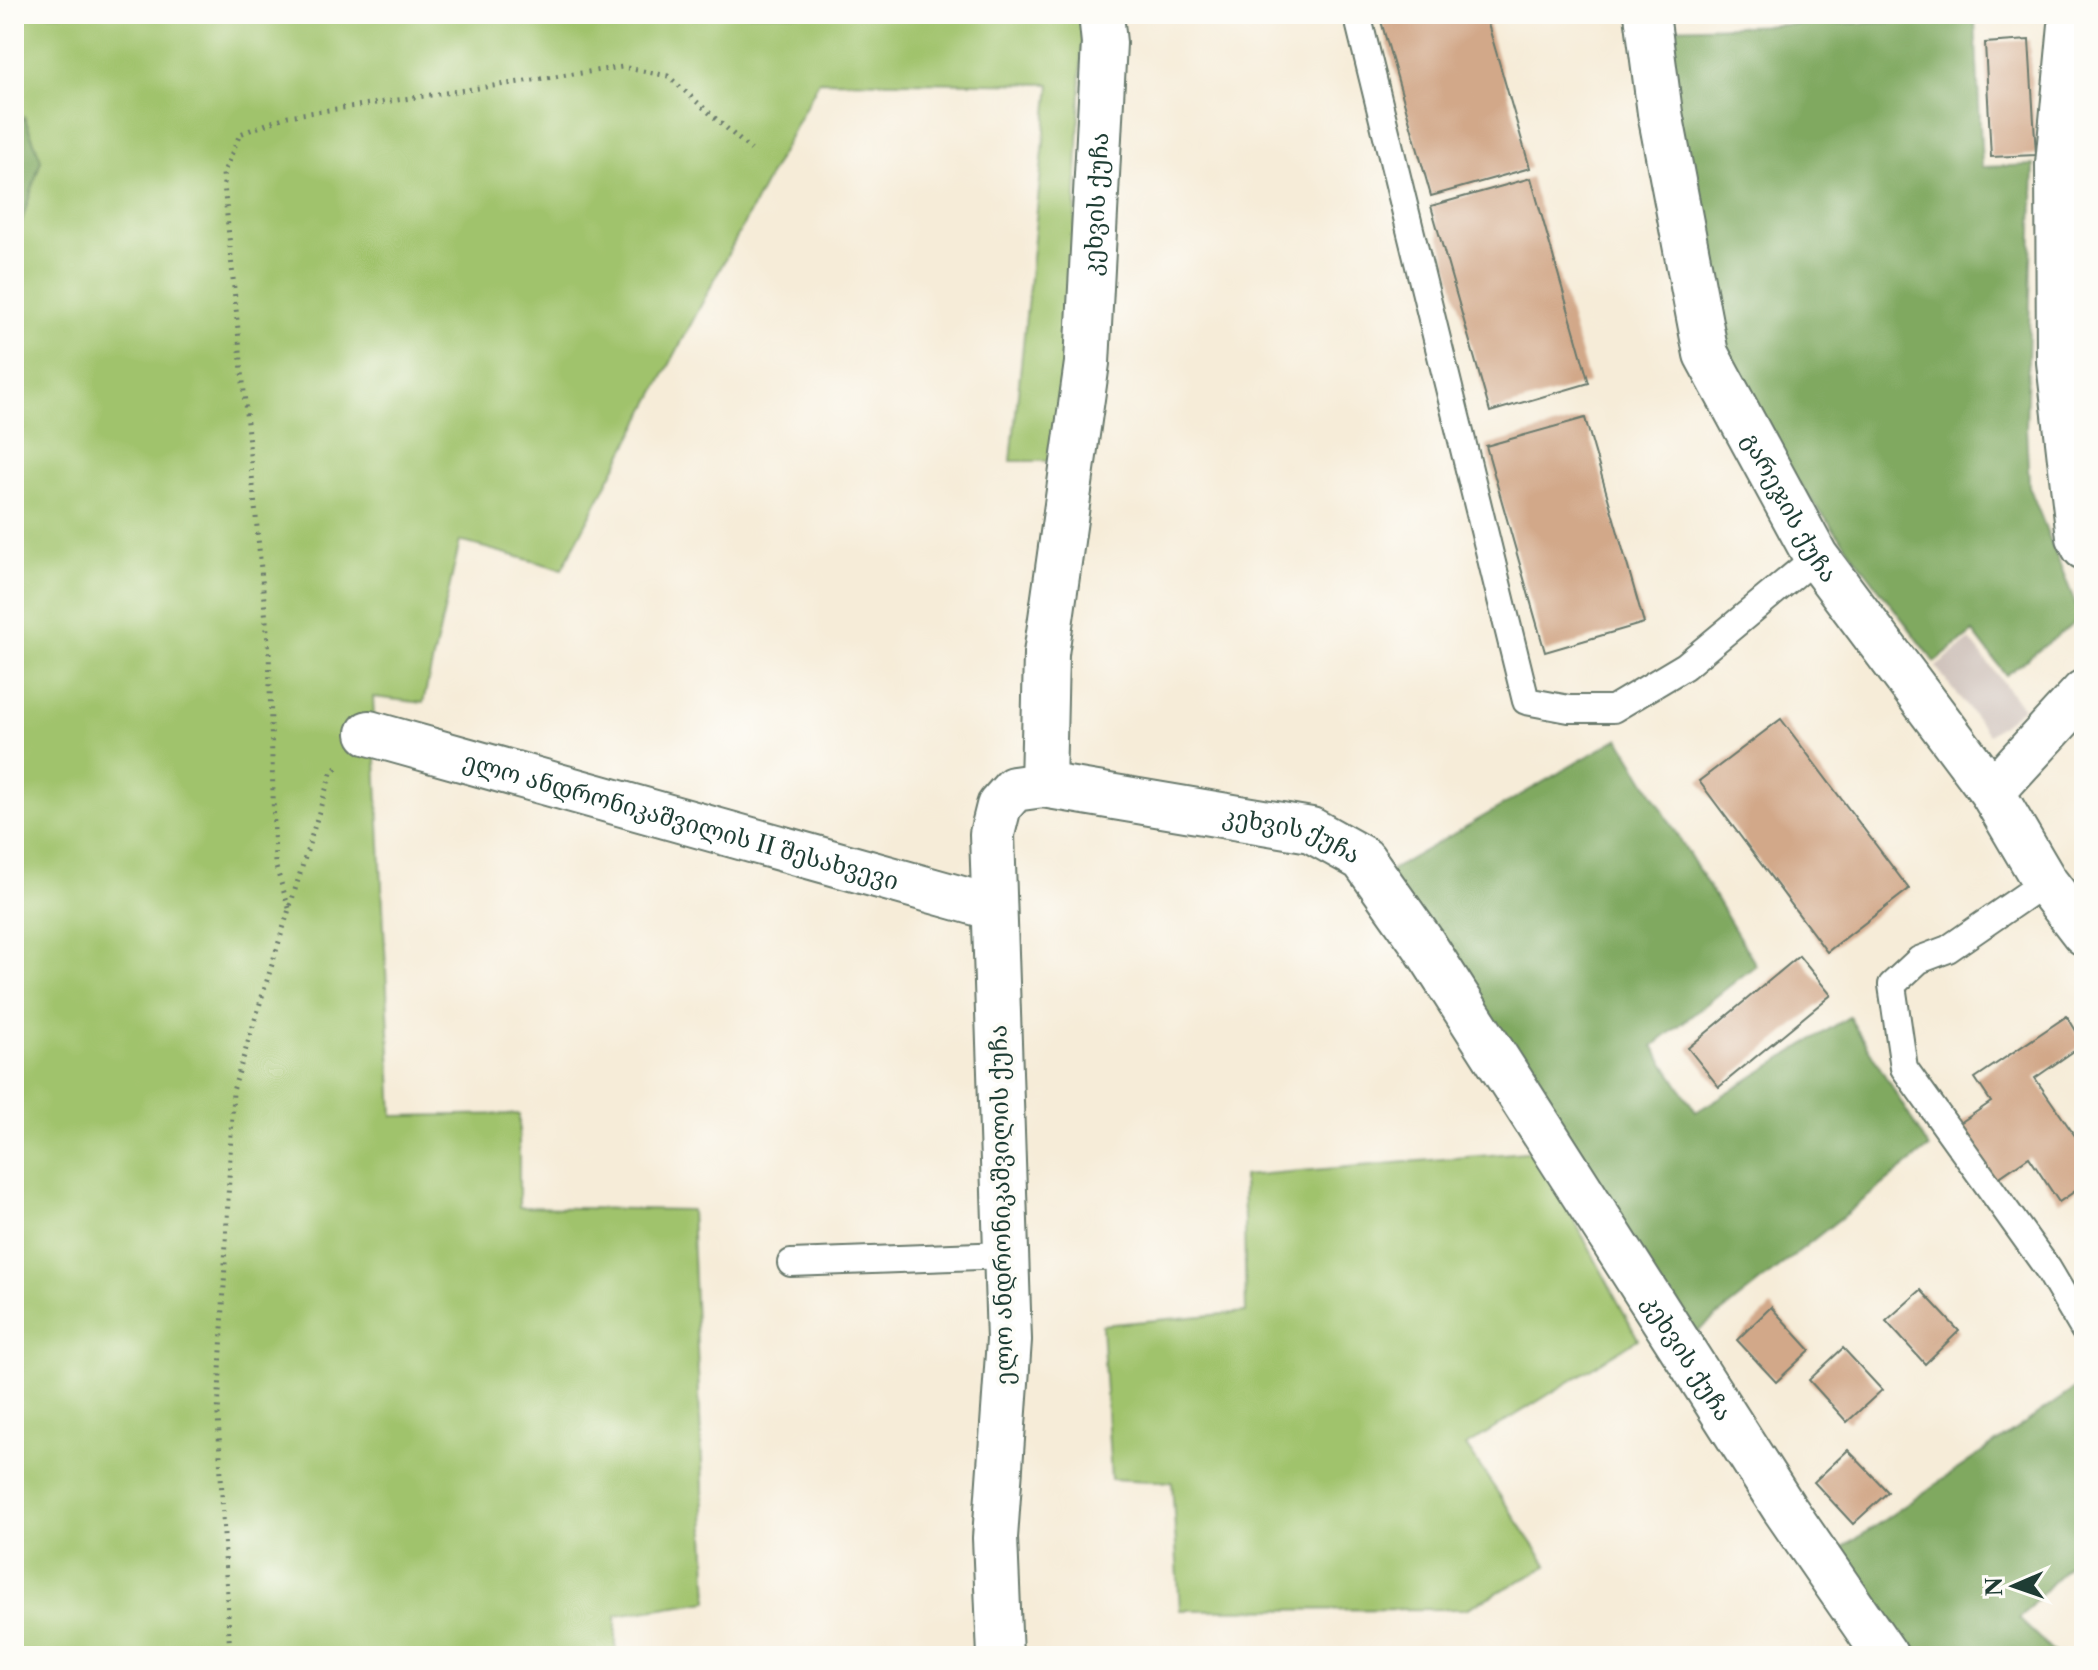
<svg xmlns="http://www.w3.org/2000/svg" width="2098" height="1670" viewBox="0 0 2098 1670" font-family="'Libre Caslon Text','Noto Serif Georgian',serif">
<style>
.built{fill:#f1d5bd}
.industrial{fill:#cec1ba}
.green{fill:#a0c36c;stroke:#608050;stroke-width:2}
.forest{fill:#80a960;stroke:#50734a;stroke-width:2}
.building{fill:#d2a889}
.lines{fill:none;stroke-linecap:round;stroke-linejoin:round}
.service-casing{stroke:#6a7a6d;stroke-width:30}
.minor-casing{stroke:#6a7a6d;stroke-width:48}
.path{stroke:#6a7a6d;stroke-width:5;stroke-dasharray:2 6;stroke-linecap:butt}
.service{stroke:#fff;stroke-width:26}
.minor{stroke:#fff;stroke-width:44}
.labels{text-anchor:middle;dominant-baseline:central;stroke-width:8;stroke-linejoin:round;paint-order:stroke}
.street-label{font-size:24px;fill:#1f3d34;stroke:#fdfcf7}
</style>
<rect width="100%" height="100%" fill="#fdfcf7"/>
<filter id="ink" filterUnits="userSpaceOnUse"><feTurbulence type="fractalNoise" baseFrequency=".0125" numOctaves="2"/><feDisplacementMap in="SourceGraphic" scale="16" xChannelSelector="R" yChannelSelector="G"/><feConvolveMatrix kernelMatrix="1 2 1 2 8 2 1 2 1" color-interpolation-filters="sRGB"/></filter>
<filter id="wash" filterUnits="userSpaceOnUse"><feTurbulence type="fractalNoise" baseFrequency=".006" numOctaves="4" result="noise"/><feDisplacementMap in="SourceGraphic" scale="32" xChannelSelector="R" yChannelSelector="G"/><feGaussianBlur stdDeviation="1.8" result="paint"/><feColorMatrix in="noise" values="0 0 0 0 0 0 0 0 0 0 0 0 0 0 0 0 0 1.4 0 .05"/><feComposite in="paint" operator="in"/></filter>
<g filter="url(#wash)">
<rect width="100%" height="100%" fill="#f6ecd8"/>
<path class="built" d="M2084 179V445L2066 180Z"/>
<path class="industrial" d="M1970 640 2023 708 1989 735 1936 667Z"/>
<path class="green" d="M14 14H1083L1069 386 1049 461H1011L1050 84 819 81 562 569 460 541 423 703 373 697 393 1116 519 1114V1207L691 1210 708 1601 616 1615V1656H14V246L41 160 25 118 14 133Z
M1537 1151 1638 1339 1466 1446 1548 1566 1466 1609 1180 1610 1172 1482 1111 1479 1102 1325 1246 1312 1243 1176Z"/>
<path class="forest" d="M1975 20 1982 167 2034 165 2026 428 2029 486 2081 618 2006 675 1973 632 1935 662 1768 443 1719 348 1662 28Z
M24 117 41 160 14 246V133Z
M1619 738 1756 965 1653 1046 1696 1112 1849 1017 1929 1148 1692 1336 1386 873Z
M2076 1388 2084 1399V1547L2019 1619 2058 1656H1898L1830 1557Z"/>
<g id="blocks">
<path class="building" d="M1379 14H1485L1530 168 1431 196Z
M2029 40 2036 155 1991 157 1985 43Z
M1531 178 1589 383 1490 412 1431 206Z
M1585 418 1644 623 1545 652 1486 446Z
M1781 719 1909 889 1827 952 1699 781Z
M1799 956 1831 995 1719 1087 1688 1048Z
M2067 1016 2084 1044 2035 1078 2084 1149V1185L2059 1202 2029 1157 1992 1182 1954 1127 1991 1102 1975 1078Z
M1921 1290 1959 1331 1925 1364 1886 1321Z
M1771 1307 1810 1350 1776 1382 1737 1340Z
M1843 1348 1882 1390 1847 1422 1809 1380Z
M1848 1450 1888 1492 1853 1524 1814 1482Z"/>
</g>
</g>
<g filter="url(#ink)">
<use href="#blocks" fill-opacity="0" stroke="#6a7a6d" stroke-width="2"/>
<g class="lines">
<defs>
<path id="service" d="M1357 14 1526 701 1569 709H1613L1685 666 1816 557
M2045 882 1948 949 1919 960 1892 985 1904 1068 2048 1269 2084 1330
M791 1263 1006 1255"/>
<g id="minor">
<path id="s1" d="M1647 14 1660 113 1706 354 1816 557 1992 792 2045 882 2084 933"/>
<path d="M2072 14 2058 164 2059 362 2079 537 2084 547"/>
<path id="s2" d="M369 733 994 908"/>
<path id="s3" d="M1043 785 1046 654 1087 363 1104 43 1101 14"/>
<path d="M1992 792 2084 692"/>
<path id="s4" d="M1000 1656 995 1538 1009 1340 992 834 999 806 1014 789 1043 785 1311 830 1363 859 1424 945 1784 1508 1886 1656"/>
</g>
</defs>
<use href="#service" class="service-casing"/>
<use href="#minor" class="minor-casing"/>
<path class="path" d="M289 908 275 864 269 652 223 174 240 134 288 116 622 67 668 76 751 150
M230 1656 218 1415 233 1091 331 773 340 764"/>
<use href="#service" class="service"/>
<use href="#minor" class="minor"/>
</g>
</g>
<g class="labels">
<g class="street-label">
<text stroke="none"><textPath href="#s3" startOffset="584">კეხვის ქუჩა</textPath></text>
<text stroke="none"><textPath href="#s1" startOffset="520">გარეჯის ქუჩა</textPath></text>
<text stroke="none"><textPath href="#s2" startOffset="324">ელო ანდრონიკაშვილის II შესახვევი</textPath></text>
<text stroke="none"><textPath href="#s4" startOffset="1158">კეხვის ქუჩა</textPath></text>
<text transform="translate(1001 1205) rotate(-91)">ელო ანდრონიკაშვილის ქუჩა</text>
<text stroke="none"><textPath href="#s4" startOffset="1830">კეხვის ქუჩა</textPath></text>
</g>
</g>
<rect width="2098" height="1670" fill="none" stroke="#fdfcf7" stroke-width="48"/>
<g transform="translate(2014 1586) rotate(268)" stroke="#fdfcf7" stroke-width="6" paint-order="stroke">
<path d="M0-6L14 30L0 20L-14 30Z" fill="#1f3d34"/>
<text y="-12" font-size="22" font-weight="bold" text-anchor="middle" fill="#1f3d34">N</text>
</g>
</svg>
